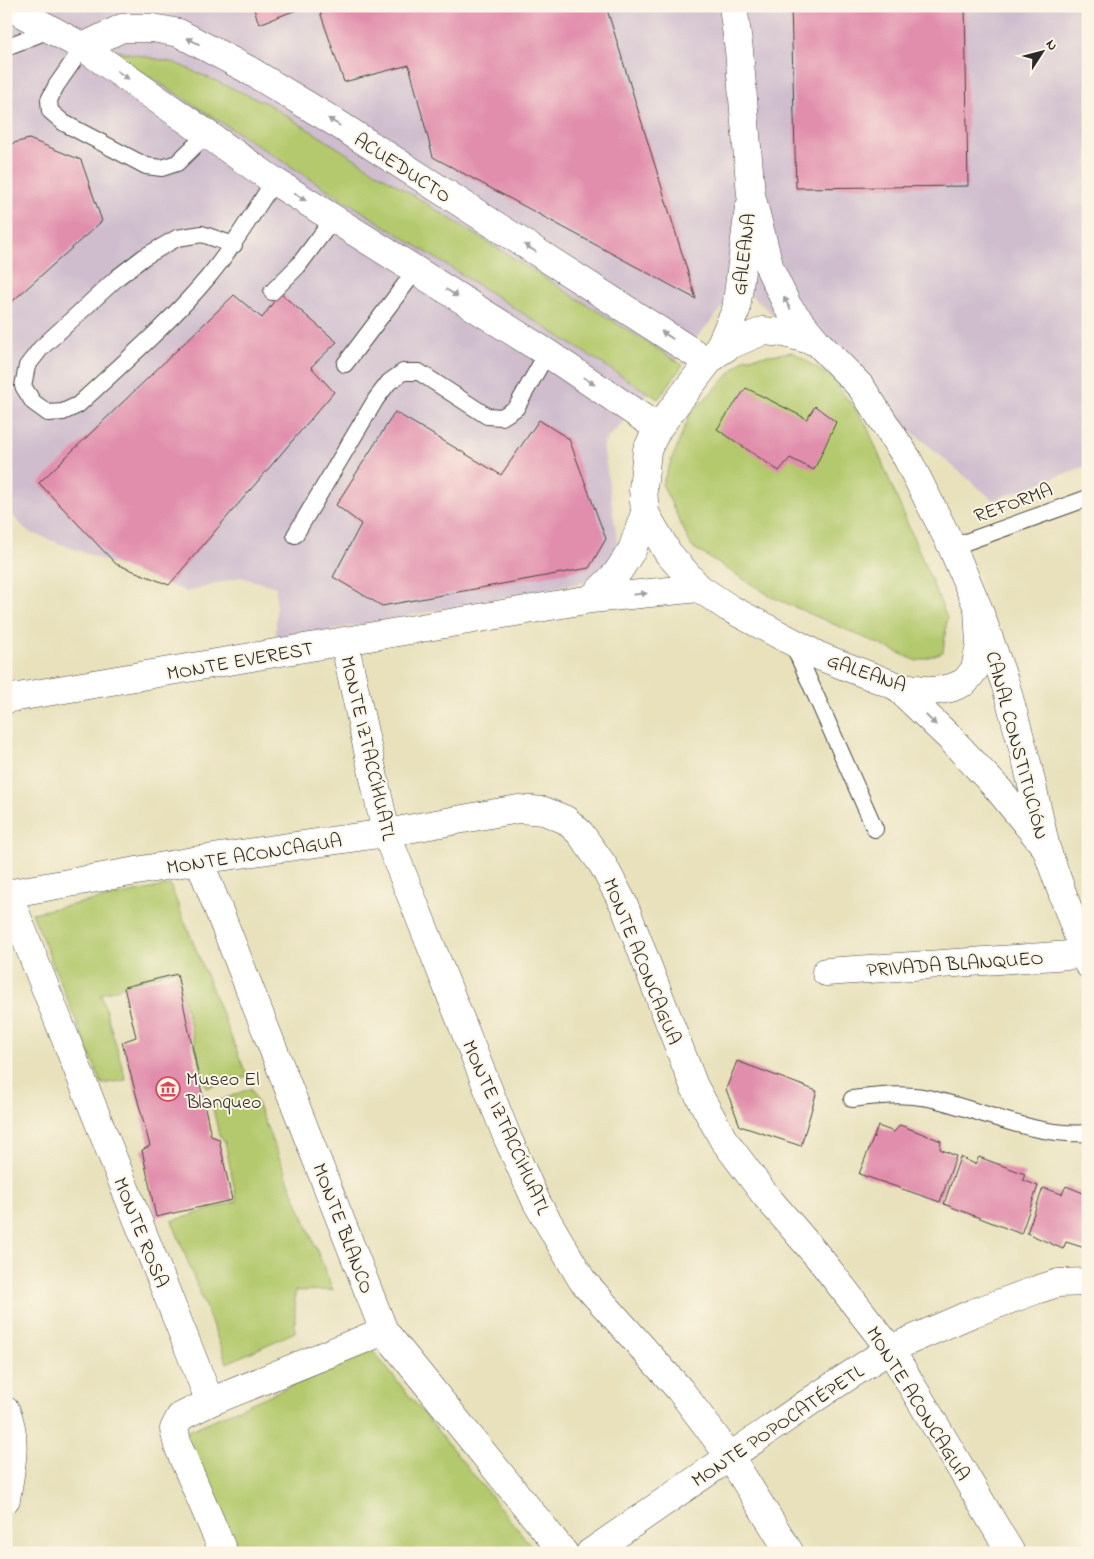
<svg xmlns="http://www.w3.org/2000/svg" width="1094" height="1559" font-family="'Indie Flower',sans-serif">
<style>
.industrial{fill:#cfbdce}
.green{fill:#b4c96d;stroke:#707a4c}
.building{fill:#e18dac}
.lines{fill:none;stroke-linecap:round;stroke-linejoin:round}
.lane-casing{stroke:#474641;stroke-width:18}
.street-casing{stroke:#474641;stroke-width:29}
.secondary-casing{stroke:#474641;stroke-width:29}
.lane{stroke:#fff;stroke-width:16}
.street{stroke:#fff;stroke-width:28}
.secondary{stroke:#fff;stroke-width:28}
.oneway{fill:#a0a0a0}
.labels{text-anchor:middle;stroke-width:4;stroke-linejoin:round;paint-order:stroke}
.street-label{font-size:20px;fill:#2b2b2b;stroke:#fcf5e5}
.poi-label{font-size:20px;fill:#2b2b2b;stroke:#fcf5e5;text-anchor:start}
</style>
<rect width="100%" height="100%" fill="#fcf5e5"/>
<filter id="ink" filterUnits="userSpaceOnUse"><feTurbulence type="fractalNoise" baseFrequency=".02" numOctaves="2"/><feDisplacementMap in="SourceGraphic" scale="10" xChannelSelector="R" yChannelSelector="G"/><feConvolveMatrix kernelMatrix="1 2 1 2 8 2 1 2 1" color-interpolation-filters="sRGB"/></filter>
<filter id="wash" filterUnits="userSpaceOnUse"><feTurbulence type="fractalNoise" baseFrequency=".0096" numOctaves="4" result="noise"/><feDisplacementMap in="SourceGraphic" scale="20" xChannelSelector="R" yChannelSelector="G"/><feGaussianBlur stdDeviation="1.12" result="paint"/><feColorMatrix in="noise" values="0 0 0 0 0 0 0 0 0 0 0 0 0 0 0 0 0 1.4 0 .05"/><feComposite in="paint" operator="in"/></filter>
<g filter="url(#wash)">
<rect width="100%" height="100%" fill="#e8e1bc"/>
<path class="industrial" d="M6 6H1088V465L993 500 741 287 603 444 619 553 600 579 276 641V587L240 577 187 592 27 531 6 508Z"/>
<path class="green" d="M104 48 175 63 268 104 683 365 658 399Z
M793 352 832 378 866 424 947 618 943 652 917 661 772 597 692 547 662 484 690 414 745 358Z
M170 885 247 1076 206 1088 176 969 101 994 126 1080 102 1084 32 913Z
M251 1088 333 1290 295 1291V1332L227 1363 172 1221 237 1201 225 1142 219 1135 212 1104Z
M372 1350 537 1553H234L184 1433Z"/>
<g id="blocks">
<path class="building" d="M253 6H307L259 24Z
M318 6H606L696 299 433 157 409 65 344 82Z
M791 6H965L968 186 796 188Z
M29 139 81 160 102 221 6 307V145Z
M280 293 337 342 311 367 334 392 169 585 116 564 39 483 234 295 262 318Z
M746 388 807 419 815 406 836 422 814 470 790 458 779 471 717 429Z
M395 412 501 475 539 420 569 439 606 539 589 568 382 606 333 577 361 524 336 505Z
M177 974 211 1136 219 1139 232 1200 156 1217 142 1150 150 1146 122 1042 136 1037 124 987Z
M737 1061 817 1091 801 1146 740 1126 726 1089Z
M900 1125 941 1141 940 1149 956 1156 940 1202 859 1174 878 1126 894 1132Z
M960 1157 975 1164 979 1157 1025 1174 1023 1180 1038 1186 1021 1234 944 1204Z
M1066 1186 1088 1195V1249L1066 1242 1063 1249 1027 1233 1043 1188 1062 1194Z"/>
</g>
</g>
<g filter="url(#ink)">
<use href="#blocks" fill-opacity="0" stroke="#474641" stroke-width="1"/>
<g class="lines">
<g class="lane-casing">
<path id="lane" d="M6 47 52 29
M83 47 56 86 49 100 50 111 64 123 146 166 162 168 177 163 207 134
M234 245 202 234 177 238 144 257 118 277 41 348 27 366 23 386 33 402 48 413 63 412 78 405C123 363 170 323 209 276 234 246 253 213 274 181
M272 292 298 266 334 218
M345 364 416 270
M295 535 376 399 389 382 403 372H419L487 416 502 417 516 408 547 353
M952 547 1088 498
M792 642 875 829
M852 1099C877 1096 902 1093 928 1098 980 1109 1033 1137 1088 1133"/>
</g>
<g class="street-casing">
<path id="street" d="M591 599 617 573 632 550 645 513
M344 641 386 833 508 1139 537 1203 582 1280 680 1390 731 1458 790 1553
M6 699 591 599 699 588
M199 860 384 1331 564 1553
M6 894 199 860 386 833 518 809 544 811 566 820 580 833 603 865 624 905 694 1086 723 1139 766 1196 820 1259 890 1349 1011 1553
M8 894 210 1402
M826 972 1084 954
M6 1411C18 1439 11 1469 6 1499
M224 1553 178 1446 174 1429 180 1417 210 1402 384 1331
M590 1553 818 1396 890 1349 973 1313 1036 1290 1058 1283 1088 1282"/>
</g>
<g class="secondary-casing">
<path id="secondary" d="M8 6 83 47 274 181 547 353 658 428
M733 6 739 50 751 195 770 269 788 307 817 342
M83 47 122 28H153L179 33 247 69 338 124 708 362
M716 354 736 310 749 208
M978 608 980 645 975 669 965 682 951 688 933 691 896 686 819 656 729 608 699 588 668 553 645 513 643 489 647 450 658 428 708 362 716 354 730 345 763 331 785 333 817 342 861 387 907 458 952 547 978 608 1005 683 1027 763 1046 848 1088 964
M896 686 950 738 999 790 1043 844"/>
</g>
<use href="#lane" class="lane"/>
<use href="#street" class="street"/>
<use href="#secondary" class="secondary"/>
</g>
<defs><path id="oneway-solid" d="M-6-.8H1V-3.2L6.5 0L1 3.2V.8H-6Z" transform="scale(1.25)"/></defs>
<g class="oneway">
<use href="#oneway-solid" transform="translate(193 41) rotate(-152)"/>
<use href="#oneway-solid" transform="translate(123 75) rotate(35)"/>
<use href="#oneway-solid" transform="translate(334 122) rotate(-148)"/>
<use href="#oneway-solid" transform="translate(300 197) rotate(32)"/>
<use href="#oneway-solid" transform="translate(530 248) rotate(-148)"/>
<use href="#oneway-solid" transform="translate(452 293) rotate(32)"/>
<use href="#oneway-solid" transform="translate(787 303) rotate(-119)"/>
<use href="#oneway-solid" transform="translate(667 335) rotate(-146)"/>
<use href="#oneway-solid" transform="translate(589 381) rotate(34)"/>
<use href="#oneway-solid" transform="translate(640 594) rotate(-6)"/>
<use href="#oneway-solid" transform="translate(931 720) rotate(44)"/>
</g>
</g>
<defs>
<g id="museum-ring" transform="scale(1.25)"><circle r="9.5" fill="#fcf5e5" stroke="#d1495b" stroke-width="1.5"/><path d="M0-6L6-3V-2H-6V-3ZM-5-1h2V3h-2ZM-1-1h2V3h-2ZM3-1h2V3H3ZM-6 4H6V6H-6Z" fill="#d1495b"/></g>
</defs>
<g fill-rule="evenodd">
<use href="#museum-ring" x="168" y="1089"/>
</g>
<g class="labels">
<g class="street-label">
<text transform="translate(403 167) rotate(33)" y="7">ACUEDUCTO</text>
<text transform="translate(743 254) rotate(-83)" y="7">GALEANA</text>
<text transform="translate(1013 502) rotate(-20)" y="7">REFORMA</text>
<text transform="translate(240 660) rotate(-10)" y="7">MONTE EVEREST</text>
<text transform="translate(867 672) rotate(19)" y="7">GALEANA</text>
<text transform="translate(1018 745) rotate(75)" y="7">CANAL CONSTITUCIÓN</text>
<text transform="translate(369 748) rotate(77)" y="7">MONTE IZTACCÍHUATL</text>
<text transform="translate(254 853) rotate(-9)" y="7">MONTE ACONCAGUA</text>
<text transform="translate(643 961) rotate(68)" y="7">MONTE ACONCAGUA</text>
<text transform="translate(955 963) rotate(-4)" y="7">PRIVADA BLANQUEO</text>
<text transform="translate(507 1127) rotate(66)" y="7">MONTE IZTACCÍHUATL</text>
<text transform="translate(344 1228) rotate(69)" y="7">MONTE BLANCO</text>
<text transform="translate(142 1232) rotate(68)" y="7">MONTE ROSA</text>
<text transform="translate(919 1403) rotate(58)" y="7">MONTE ACONCAGUA</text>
<text transform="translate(777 1425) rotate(-34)" y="7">MONTE POPOCATÉPETL</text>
</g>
<g class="poi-label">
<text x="186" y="1085">Museo El<tspan x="186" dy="23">Blanqueo</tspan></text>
</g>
</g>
<rect width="1094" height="1559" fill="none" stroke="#fcf5e5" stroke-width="25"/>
<g transform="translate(1042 52) rotate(54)" stroke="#fcf5e5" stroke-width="4" paint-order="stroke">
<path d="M0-4L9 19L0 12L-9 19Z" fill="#2b2b2b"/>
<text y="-8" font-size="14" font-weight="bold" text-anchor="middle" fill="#2b2b2b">N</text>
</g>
</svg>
